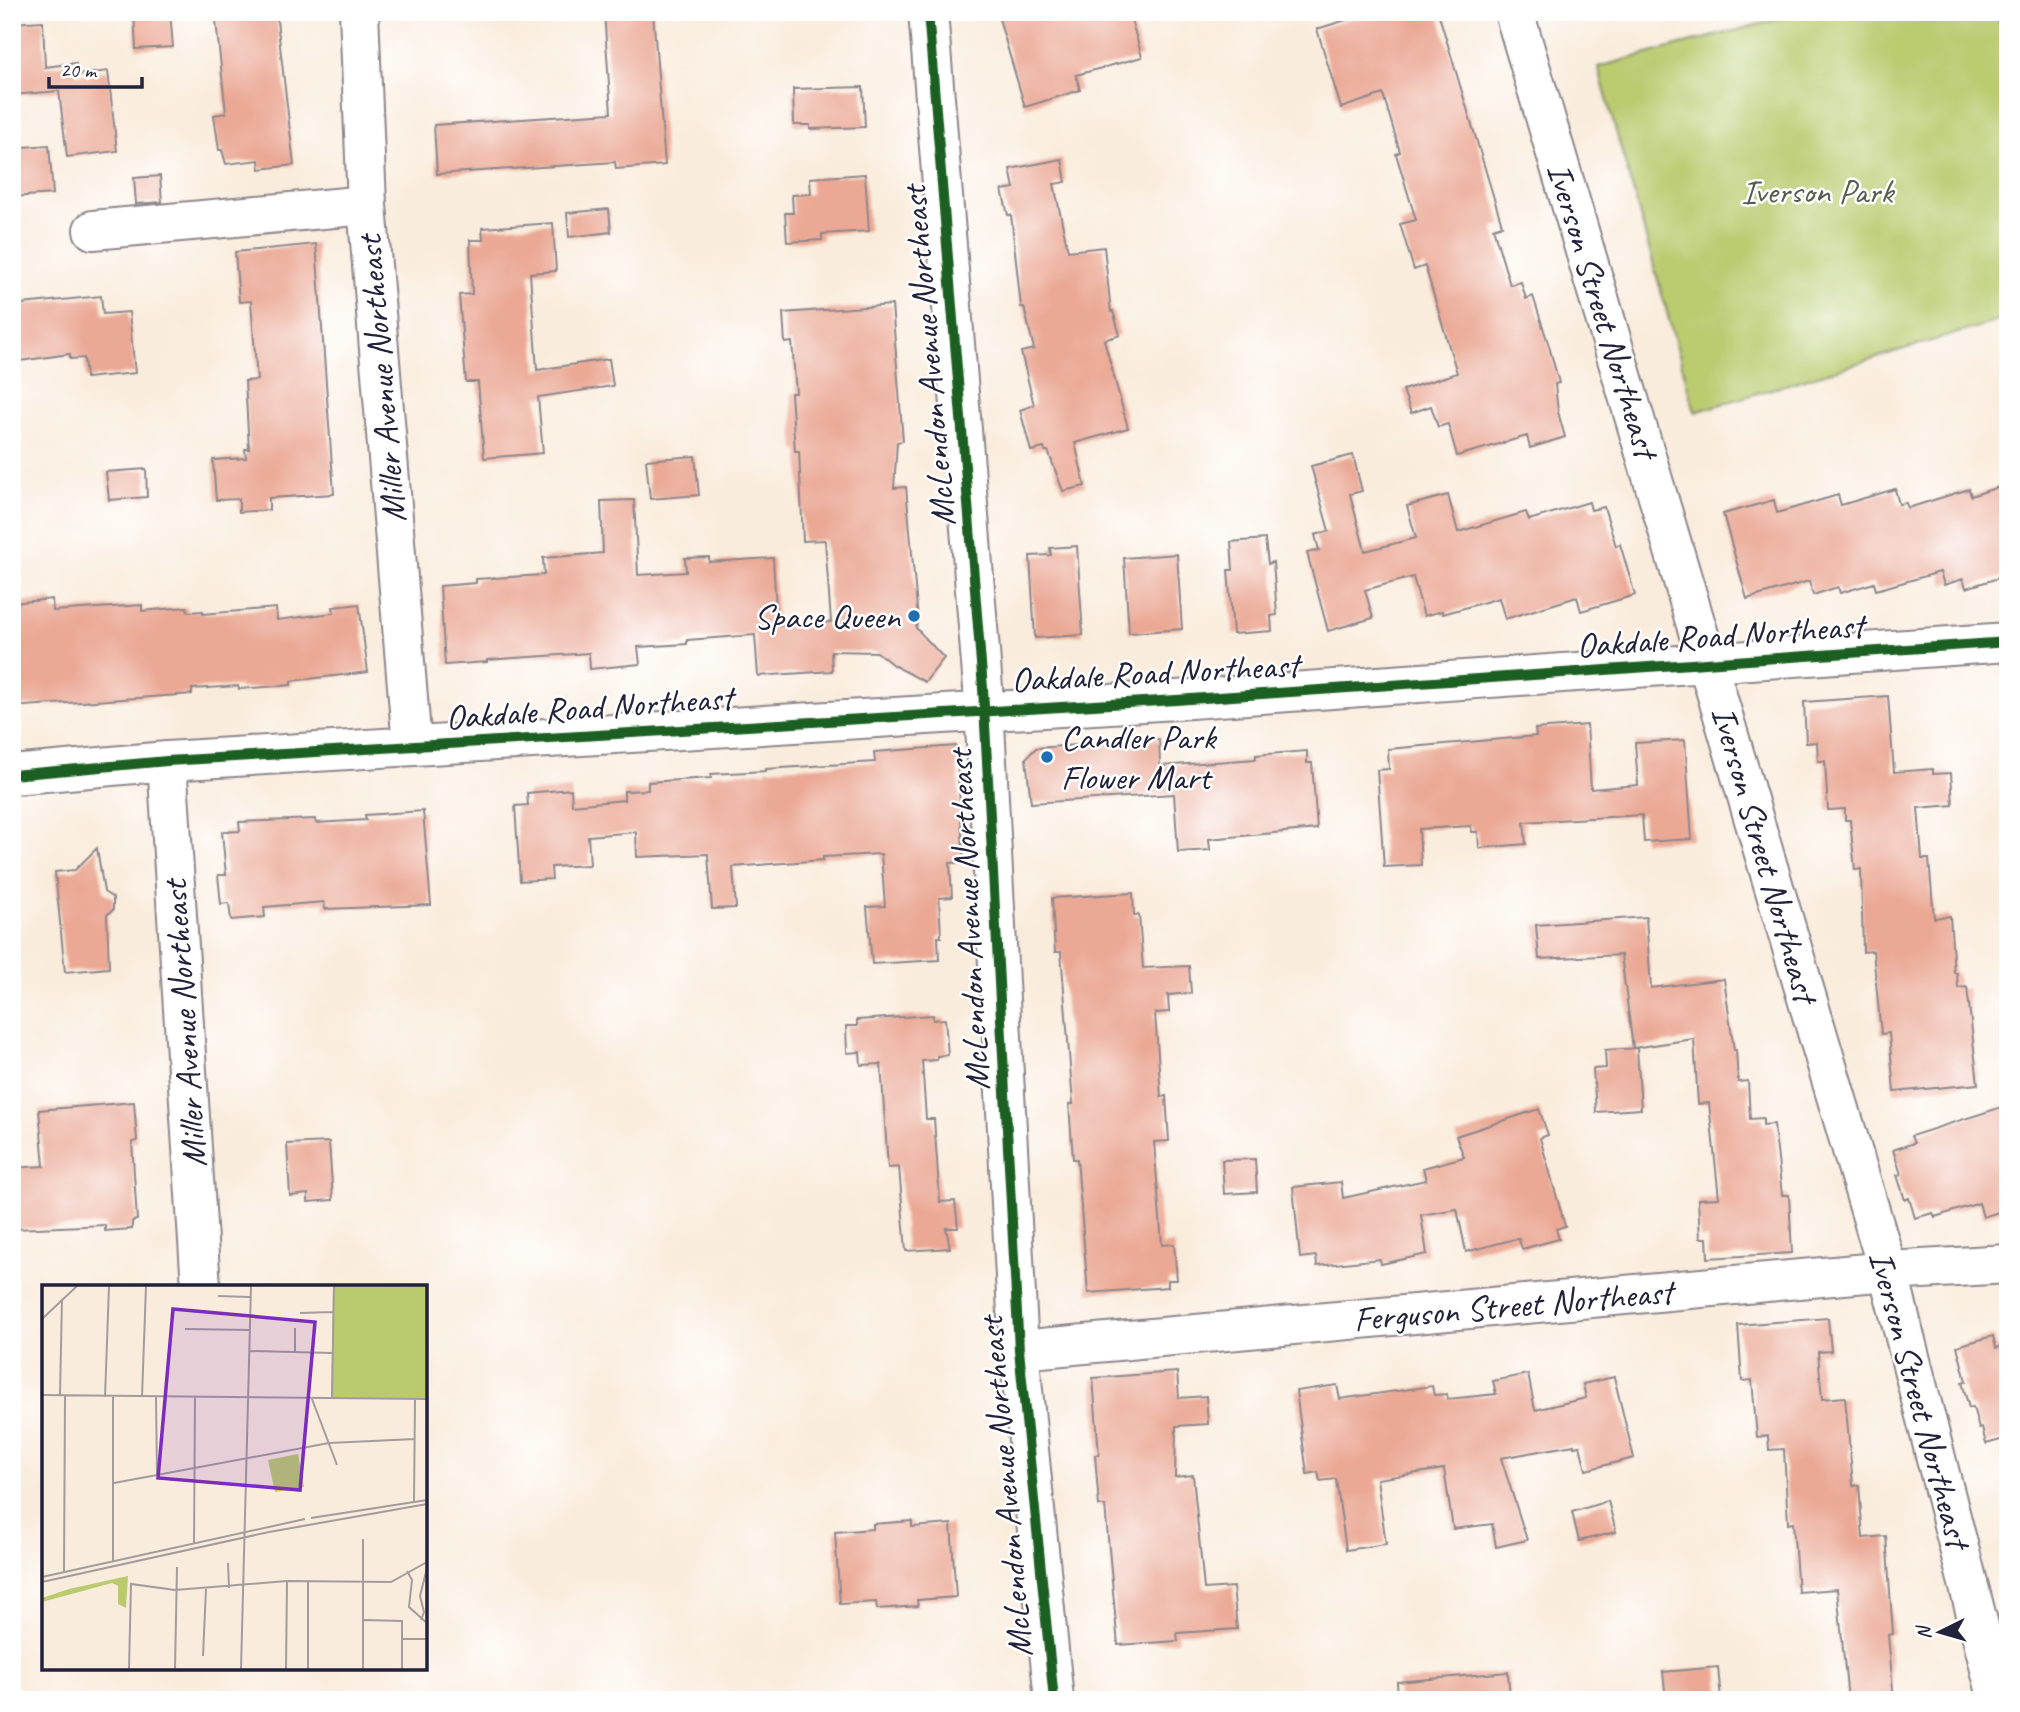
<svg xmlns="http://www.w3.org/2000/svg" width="2020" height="1712" font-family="Caveat,sans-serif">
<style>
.green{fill:#bacb6f;stroke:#6e7655;stroke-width:2}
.building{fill:#eba995}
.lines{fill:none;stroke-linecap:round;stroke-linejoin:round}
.minor-casing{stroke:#8e878c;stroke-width:42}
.minor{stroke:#fff;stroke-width:38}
.cycleway-casing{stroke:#fff;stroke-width:15}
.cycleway{stroke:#1b5e20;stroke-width:10}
.poi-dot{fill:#1f6fb2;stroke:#fff;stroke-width:2.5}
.labels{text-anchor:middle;stroke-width:5;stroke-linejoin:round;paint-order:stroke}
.park-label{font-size:35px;fill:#575d4d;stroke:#fff}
.street-label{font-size:35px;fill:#22223b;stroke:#fff}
.poi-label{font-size:35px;fill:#22223b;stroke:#fff;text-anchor:end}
.inset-road{fill:none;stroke:#a39b9c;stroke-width:2}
.view{fill:#7b2cbf;fill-opacity:0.15;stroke:#7b2cbf;stroke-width:3.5}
.inset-edge{fill:none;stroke:#22223b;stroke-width:3.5}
</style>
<rect width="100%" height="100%" fill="#fff"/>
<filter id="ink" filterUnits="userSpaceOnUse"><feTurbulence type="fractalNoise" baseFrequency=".0143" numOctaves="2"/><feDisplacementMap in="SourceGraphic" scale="14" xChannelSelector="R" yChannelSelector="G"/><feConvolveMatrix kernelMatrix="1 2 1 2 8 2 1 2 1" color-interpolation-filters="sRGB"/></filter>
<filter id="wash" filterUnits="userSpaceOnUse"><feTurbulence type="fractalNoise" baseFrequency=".00686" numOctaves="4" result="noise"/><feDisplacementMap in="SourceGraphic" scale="28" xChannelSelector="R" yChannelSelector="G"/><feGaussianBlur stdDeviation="1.57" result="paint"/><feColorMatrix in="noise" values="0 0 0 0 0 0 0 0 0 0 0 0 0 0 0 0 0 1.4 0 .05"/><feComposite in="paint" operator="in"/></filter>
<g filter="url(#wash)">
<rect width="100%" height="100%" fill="#f9ecdc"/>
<path class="green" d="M1805 12H1997L2008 54V318L1695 412 1598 67Z"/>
<g id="blocks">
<path class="building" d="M170 12 173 47 136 49 134 13Z
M215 12H276L294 165 260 169 259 160 226 164 222 150H219L214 115 226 113Z
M604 12H653L665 165 616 169 615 162 437 174 434 125 611 113Z
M997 12H1129L1142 57 1076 75 1080 90 1025 107Z
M1372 12H1438L1502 225 1493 228 1510 285 1521 282 1526 299 1533 296 1549 346 1559 383 1555 384 1558 412 1565 437 1530 448 1527 436 1457 456 1448 424 1438 427 1431 406 1411 413 1403 390 1457 373 1425 266 1414 270 1400 224 1416 220 1396 154 1400 152 1383 94 1341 108 1317 29Z
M43 21 45 67 76 63 77 75 108 71 117 151 67 157 59 91 12 95V23Z
M863 87 865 127 810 129V125H794L793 89Z
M49 145 53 194 12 197V148Z
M1062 159 1066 182 1054 184 1068 251 1104 247 1111 312 1113 311 1120 335 1104 340 1128 428 1075 443 1085 486 1063 491 1048 451H1045L1044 448 1031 451 1020 410 1034 405 1021 352 1034 349 1024 307H1021L1011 215H1008L1002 190 1014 188 1010 169Z
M865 174 869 231 822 234V240L787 242 785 213H793L792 195 811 194 810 178Z
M160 176 162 202 136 204 134 178Z
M609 209 611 232 569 237 567 213Z
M553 223 556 271 530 273 537 370 609 359 613 386 538 397 543 453 484 458 478 382H466L459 295 472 294 470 240H483L482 228Z
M316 244 334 494 269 498V510L239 512V499L216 500 213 460 246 458 245 449H249L245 381 257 380 251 301 239 302 235 252Z
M101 296 103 314 129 312 135 373 86 378 84 358 70 359V354L12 362V305Z
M892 305 903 441 897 442 894 488 906 487 918 620 916 628 944 658 925 682 893 665 877 652 831 651 832 671 758 676 755 635 687 640V644L638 647 640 664 590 669 589 653 487 660V662L445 665 440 586 476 583V579L544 575 543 558 603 553 601 501 634 500 638 575 686 572 685 558 709 557V562L773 558 777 626 831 622 825 540 803 541 799 451H795L791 393H796L792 342 785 343 783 313Z
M1353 455 1362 491 1350 494 1365 551 1416 538 1407 506 1448 495 1458 532 1526 512 1529 520 1589 502 1591 510 1604 507 1616 546 1620 544 1635 595 1581 611 1577 597 1505 619 1499 598 1443 614 1442 611 1424 616 1413 577 1365 590 1373 618 1328 631 1307 553 1319 550 1315 535 1329 531 1311 466Z
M695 456 699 495 650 499 646 460Z
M146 469 147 497 109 500 106 472Z
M2008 484V575L1966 588 1963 579 1944 585 1940 572 1876 590 1874 583 1840 593 1838 587 1813 595 1809 581 1747 599 1723 514 1774 500 1777 513 1838 495 1841 505 1895 489 1899 504 1906 503 1908 508 1969 489 1971 496Z
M1265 539 1268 564 1273 562 1277 615 1271 616 1272 631 1233 634 1228 570H1233L1231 542Z
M1077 546 1083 635 1035 638 1030 556 1051 555 1050 548Z
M1177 554 1182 629 1129 633 1124 558Z
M52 599 53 611 142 605V611L187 607 188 612 203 611V614L276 608 277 620 334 613 333 607 359 604 368 672 291 681V685L239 689 238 686 192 689V694L12 707V603Z
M1888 696 1894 772 1933 769V774L1951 773 1953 805 1918 808 1922 859H1929L1934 918 1950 916 1954 973H1957L1958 988 1967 987 1978 1084 1894 1092 1889 1033 1881 1034 1873 951 1863 952 1861 869 1855 870 1850 820H1845V809L1828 810 1825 761H1818L1817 742 1806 743 1804 702Z
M1587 725 1591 789 1638 785 1635 743 1685 740 1692 839 1644 842 1642 815 1524 822 1526 844 1479 848 1478 832H1472L1471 826 1419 829 1421 865 1384 867 1377 770 1389 769 1388 749 1536 736 1535 729Z
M1159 739 1160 766 1256 759V755L1307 751V763H1312L1317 829 1209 839 1210 850 1178 852 1174 794 1031 803 1026 758 1036 748Z
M956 746 964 862 950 863 952 897 939 898 941 937H938L939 960 872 964 867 907 885 906 881 854 823 857V860L733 867 736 908 712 909 708 854 637 857 636 832 588 836 590 865 551 867 552 879 520 881 515 806 528 805 527 793 571 789 572 805 624 800V791L648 790V782L711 778V774L766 771V769L875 762 874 752Z
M423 811 431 905 325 909 324 902 264 907 265 917 231 920 229 903 221 904 218 875H226L222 832 240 831 239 822 315 819 316 823 366 820 365 815Z
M97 848 104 892 113 898V910L107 915 109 968 65 972 55 872 75 870Z
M1133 893 1134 915H1139L1143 968 1189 966 1191 993 1168 995 1169 1012 1155 1013 1161 1097 1166 1096 1169 1141 1154 1142 1162 1245 1174 1244 1177 1280H1168V1287L1088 1293 1077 1159H1073L1069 1104H1073L1061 952H1055L1052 898Z
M1646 917 1651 988 1724 979 1734 1050H1736L1738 1082 1748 1081 1750 1119 1763 1118V1125L1774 1124 1782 1195H1789L1792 1253 1708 1258 1707 1238H1700L1698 1199 1719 1198 1709 1103 1698 1104 1694 1039 1633 1048 1621 955 1539 959 1536 925Z
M933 1015V1020L945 1019 948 1055 937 1056V1060L922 1061 926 1119H934L940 1202 955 1201 958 1228H946L950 1248 906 1251 899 1167 888 1168 881 1064 861 1065 860 1052 847 1053 846 1026H857V1020Z
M1637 1048 1641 1109 1596 1112 1593 1069 1606 1068 1605 1050Z
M134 1102 137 1141 132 1142 137 1220 132 1221V1229L105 1231V1225L15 1229V1227H12V1168L44 1166 39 1110Z
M2008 1105V1209L1983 1217 1979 1203 1935 1217 1933 1213 1915 1218 1909 1198 1905 1200 1897 1175 1901 1174 1893 1150 1914 1143 1911 1136Z
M1539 1109 1548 1135 1540 1138 1565 1226 1556 1229 1559 1239 1522 1249 1519 1239 1511 1240 1466 1252 1457 1209 1421 1215 1427 1254 1381 1264 1380 1259 1317 1266 1316 1256 1300 1258 1293 1187 1341 1182 1343 1198 1426 1180 1423 1168 1464 1157 1456 1136Z
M329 1142 333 1200 308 1202V1194L290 1196 287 1144Z
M1255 1159 1257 1192 1224 1194 1222 1160Z
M1828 1318 1831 1351 1818 1352 1822 1399 1845 1397 1853 1485H1859L1863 1538 1886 1536 1893 1634 1888 1635 1894 1700H1848L1837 1589 1798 1592 1793 1523 1788 1524 1784 1449 1769 1450 1768 1436 1757 1437 1752 1380 1742 1381 1738 1325Z
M1993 1336 1996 1348 2008 1345V1438L1986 1444 1982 1428 1979 1429 1973 1407 1969 1408 1962 1382 1966 1381 1957 1346Z
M1177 1372 1179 1398 1206 1396 1208 1424 1176 1426 1175 1477 1193 1475 1204 1589 1233 1587 1237 1629 1177 1633 1178 1641 1118 1645 1105 1506H1099L1095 1455H1099L1093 1378Z
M1528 1374 1535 1410 1586 1398 1583 1384 1614 1377 1634 1458 1586 1470 1580 1446 1574 1447V1445L1501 1458 1527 1540 1496 1547 1492 1524 1453 1529 1444 1469 1377 1479 1386 1544 1346 1550 1336 1479 1320 1481 1318 1472 1307 1474 1296 1391 1337 1385 1340 1399 1432 1386 1434 1395 1447 1394 1448 1399 1496 1394 1493 1381Z
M1608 1501 1616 1532 1579 1541 1572 1512Z
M912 1521V1527L951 1524 956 1597 917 1600 918 1606 877 1609 876 1602 840 1604 835 1532 873 1529V1524Z
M1718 1667 1721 1700H1666L1663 1672Z
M1508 1672 1510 1700H1398L1397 1682Z"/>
</g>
</g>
<g filter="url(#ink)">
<use href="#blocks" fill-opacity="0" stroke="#8e878c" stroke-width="2"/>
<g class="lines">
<g class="minor-casing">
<path id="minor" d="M359 12 367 205 412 746
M928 12 983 688 1019 1350 1054 1700
M1514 12 1888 1271 1998 1700
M93 230 367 205
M167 761 201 1287
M12 775 167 761 1176 700 2008 642
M1019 1350 1888 1271 2008 1264"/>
</g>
<use href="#minor" class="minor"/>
<g class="cycleway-casing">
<path id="cycleway" d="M928 12 983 688 1019 1350 1054 1700
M12 775 167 761 1176 700 2008 642"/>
</g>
<use href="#cycleway" class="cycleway"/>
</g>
</g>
<g class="poi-dot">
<circle cx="914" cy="616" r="7"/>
<circle cx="1047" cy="757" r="7"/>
</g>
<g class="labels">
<g class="park-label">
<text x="1817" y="203">Iverson Park</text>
</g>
<g class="street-label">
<text transform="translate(1603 310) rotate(73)" y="12">Iverson Street Northeast</text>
<text transform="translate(928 356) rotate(-95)" y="12">McLendon Avenue Northeast</text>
<text transform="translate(381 379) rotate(-95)" y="12">Miller Avenue Northeast</text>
<text transform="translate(1720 635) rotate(-4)" y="12">Oakdale Road Northeast</text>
<text transform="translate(1155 672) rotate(-3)" y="12">Oakdale Road Northeast</text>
<text transform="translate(589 707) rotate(-4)" y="12">Oakdale Road Northeast</text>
<text transform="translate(1765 854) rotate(74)" y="12">Iverson Street Northeast</text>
<text transform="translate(968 920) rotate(-93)" y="12">McLendon Avenue Northeast</text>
<text transform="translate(184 1024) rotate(-94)" y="12">Miller Avenue Northeast</text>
<text transform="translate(1513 1305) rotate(-5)" y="12">Ferguson Street Northeast</text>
<text transform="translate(1920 1399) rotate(75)" y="12">Iverson Street Northeast</text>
<text transform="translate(1005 1487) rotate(-95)" y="12">McLendon Avenue Northeast</text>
</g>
<g class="poi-label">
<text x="900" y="628">Space Queen</text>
<text x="1061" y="749" text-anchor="start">Candler Park<tspan x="1061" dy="40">Flower Mart</tspan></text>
</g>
</g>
<g transform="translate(42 1285)">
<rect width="385" height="385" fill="#f9ecdc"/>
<path d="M291 1H385V114L289 113ZM256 169 262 202 233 207 226 175ZM86 291 84 323 76 319V301L70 298 0 317V313L27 304Z" fill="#bacb6f"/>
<path class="inset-road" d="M176 11 208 12M258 28 291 27M0 34 35 1M253 43V66M143 44 208 45M208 66 290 68M0 110 385 114M18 110 20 14M63 112 67 1M71 112V276M100 112 104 1M114 112 115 191M270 114 295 180M290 114 292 1M72 198 287 158 373 154M372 216 373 114M269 233 385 215M321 254V384M152 259 153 112M186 278 187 303M365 286 370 295 367 322 385 338M22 287 23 110M0 292 263 234M0 297 227 247 385 219M322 335 360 336V384M379 335 382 327 378 311 385 283M360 354H385M161 371 164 304M87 384 89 299 133 305 245 296 349 297 385 277M133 384 135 282M199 384 209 1M244 384 245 296M266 384V297"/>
<path class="view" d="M131 24 273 37 258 205 116 193Z"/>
<rect width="385" height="385" class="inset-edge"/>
</g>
<rect width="2020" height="1712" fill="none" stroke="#fff" stroke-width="42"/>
<g transform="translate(1940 1632) rotate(265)" stroke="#ffffff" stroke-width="5" paint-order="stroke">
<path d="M0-5L12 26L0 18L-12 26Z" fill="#22223b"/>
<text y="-10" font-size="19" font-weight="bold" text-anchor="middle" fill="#22223b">N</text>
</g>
<path d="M49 77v10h93v-10" fill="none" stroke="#22223b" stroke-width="3.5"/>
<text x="60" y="77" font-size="21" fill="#22223b" stroke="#ffffff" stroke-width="5" paint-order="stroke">20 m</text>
</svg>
